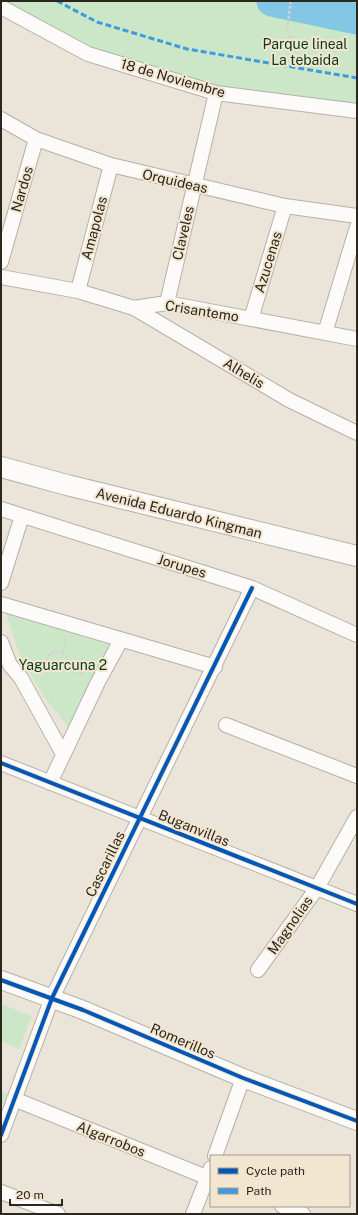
<svg xmlns="http://www.w3.org/2000/svg" width="358" height="1215" font-family="'Public Sans',sans-serif">
<style>
.green{fill:#cce7c8}
.lines{fill:none;stroke-linecap:round;stroke-linejoin:round}
.river{stroke:#83c7e4;stroke-width:31}
.minor-casing{stroke:#b6b0a8;stroke-width:16}
.tertiary-casing{stroke:#b6b0a8;stroke-width:20}
.secondary-casing{stroke:#b6b0a8;stroke-width:22}
.path{stroke:#d5d2cf;stroke-width:2.5;stroke-dasharray:3 2;stroke-linecap:butt}
.minor{stroke:#fcfbf9;stroke-width:14}
.tertiary{stroke:#fcfbf9;stroke-width:18}
.secondary{stroke:#fcfbf9;stroke-width:20}
.quiet{stroke:#3d9ce0;stroke-width:3;stroke-dasharray:6 3;stroke-linecap:butt}
.cycleway-casing{stroke:#f3e6d1;stroke-width:6}
.cycleway{stroke:#0057b8;stroke-width:4}
.labels{text-anchor:middle;stroke-width:4;stroke-linejoin:round;paint-order:stroke}
.park-label{font-size:14px;fill:#023b14;stroke:#f3e6d1}
.street-label{font-size:14px;fill:#2b261e;stroke:#f3e6d1}
</style>
<rect width="100%" height="100%" fill="#ebe4d9"/>
<path class="green" d="M1 1H357V111L216 93 88 54Z
M6 613 107 644 108 648 69 728 43 695 21 660Z
M1 1004 32 1016 19 1049 1 1041Z
M1 1091 7 1093 1 1110Z"/>
<g class="lines">
<path class="river" d="M272 1 357 19"/>
<g class="minor-casing">
<path id="minor" d="M1 7 88 54 216 93 357 111
M1 119 36 139 111 165 285 206 357 216
M1 262 36 139
M1 277 78 291 134 308 167 303 357 339
M78 291 111 165
M167 303 216 93
M134 308 289 400 357 433
M251 319 285 206
M325 333 357 227
M1 509 252 588 357 635
M1 583 22 516
M1 604 215 667
M1 642 10 665 21 678 63 754
M226 725 357 776
M1 763 357 904
M50 783 98 682 121 640
M258 970 317 888 357 817
M14 1099 211 1179
M1 1135 52 998 252 588
M215 1156 243 1078
M1 1192 58 1214
M282 1206 303 1214
M193 1214 211 1168"/>
</g>
<g class="tertiary-casing">
<path id="tertiary" d="M1 980 83 1010 243 1078 357 1121"/>
</g>
<g class="secondary-casing">
<path id="secondary" d="M1 467 67 485 357 556"/>
</g>
<path class="path" d="M291 1 287 27 295 50 292 66
M47 661a10 10 0 1 1 20 0a10 10 0 1 1-20 0Z
M62 652 66 639
M66 667 85 676
M34 671 47 664"/>
<use href="#minor" class="minor"/>
<use href="#tertiary" class="tertiary"/>
<use href="#secondary" class="secondary"/>
<path class="quiet" d="M57 1 97 22 187 49 357 78"/>
<g class="cycleway-casing">
<path id="cycleway" d="M1 763 357 904
M1 980 83 1010 243 1078 357 1121
M1 1135 52 998 252 588"/>
</g>
<use href="#cycleway" class="cycleway"/>
</g>
<g class="labels">
<g class="park-label">
<text x="305" y="49">Parque lineal<tspan x="305" dy="16">La tebaida</tspan></text>
<text x="63" y="670">Yaguarcuna 2</text>
</g>
<g class="street-label">
<text transform="translate(173 78) rotate(16)" y="5">18 de Noviembre</text>
<text transform="translate(175 181) rotate(13)" y="5">Orquideas</text>
<text transform="translate(22 189) rotate(-74)" y="5">Nardos</text>
<text transform="translate(94 228) rotate(-75)" y="5">Amapolas</text>
<text transform="translate(183 233) rotate(-77)" y="5">Claveles</text>
<text transform="translate(268 262) rotate(-73)" y="5">Azucenas</text>
<text transform="translate(202 311) rotate(9)" y="5">Crisantemo</text>
<text transform="translate(244 373) rotate(31)" y="5">Alhelis</text>
<text transform="translate(179 513) rotate(14)" y="5">Avenida Eduardo Kingman</text>
<text transform="translate(182 566) rotate(17)" y="5">Jorupes</text>
<text transform="translate(194 828) rotate(22)" y="5">Buganvillas</text>
<text transform="translate(105 864) rotate(-64)" y="5">Cascarillas</text>
<text transform="translate(290 925) rotate(-55)" y="5">Magnolias</text>
<text transform="translate(183 1041) rotate(23)" y="5">Romerillos</text>
<text transform="translate(111 1139) rotate(22)" y="5">Algarrobos</text>
</g>
</g>
<rect width="358" height="1215" fill="none" stroke="#2b261e" stroke-width="4"/>
<rect x="210" y="1155" width="140" height="52" fill="#f3e6d1" stroke="#a39989"/>
<rect x="218" y="1168" width="20" height="6" fill="#0057b8" stroke="#a39989"/>
<text x="246" y="1175" font-size="12" fill="#2b261e">Cycle path</text>
<rect x="218" y="1188" width="20" height="6" fill="#3d9ce0" stroke="#a39989"/>
<text x="246" y="1195" font-size="12" fill="#2b261e">Path</text>
<path d="M10 1199v6h52v-6" fill="none" stroke="#2b261e" stroke-width="2"/>
<text x="16" y="1199" font-size="12" fill="#2b261e" stroke="#f3e6d1" stroke-width="3" paint-order="stroke">20 m</text>
</svg>
